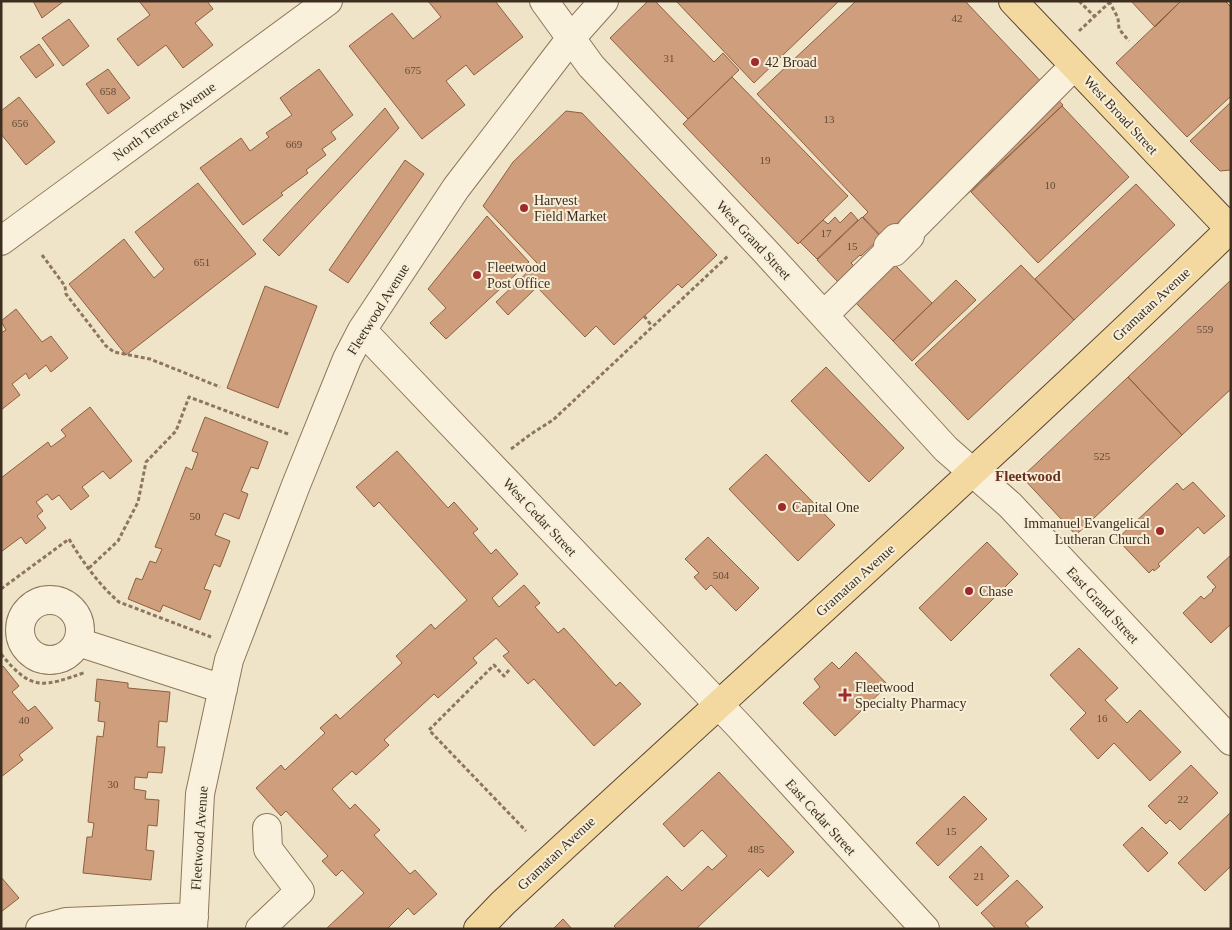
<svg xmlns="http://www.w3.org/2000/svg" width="1232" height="930" font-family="Georgia,serif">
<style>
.building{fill:#cf9f7d;stroke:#8d5f41}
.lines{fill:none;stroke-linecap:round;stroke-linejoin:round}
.minor-casing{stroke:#8d765c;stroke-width:30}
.major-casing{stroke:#5b4430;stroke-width:30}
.path{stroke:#8d765c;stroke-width:3;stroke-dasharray:4 2.5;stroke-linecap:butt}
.minor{stroke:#faf1dc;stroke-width:28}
.major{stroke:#f3d9a0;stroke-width:28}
.poi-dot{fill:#9e2a2b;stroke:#f7eed8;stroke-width:2}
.labels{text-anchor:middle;stroke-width:4;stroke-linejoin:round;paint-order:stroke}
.number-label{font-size:11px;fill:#624a37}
.poi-label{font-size:14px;fill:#3d2e20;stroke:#f7eed8;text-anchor:start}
.street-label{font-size:14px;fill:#3d2e20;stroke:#f7eed8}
.neighbourhood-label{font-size:15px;font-weight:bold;fill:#6b2e1e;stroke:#f7eed8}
</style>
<rect width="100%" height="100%" fill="#f0e4c8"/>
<path class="building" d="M33 1H64L42 18Z
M139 1H207L213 9 195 23 213 45 183 68 166 45 138 66 117 39 150 15Z
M428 1H495L523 37 474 75 466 65 446 81 465 105 422 139 349 46 392 13 413 39 441 17Z
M648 1H655L714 62 723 53 739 70 688 119 610 38Z
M676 1H839L754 83Z
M856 1H965L1063 105 919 239 901 220 882 237 863 217 868 212 757 94Z
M1131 1H1181L1155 27Z
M1181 1H1225L1231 7V96L1187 137 1116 63Z
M69 19 89 46 63 66 42 38Z
M39 44 54 65 36 78 20 57Z
M108 69 130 98 108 114 86 84Z
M319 69 353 115 331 132 336 139 322 149 326 155 306 170 308 173 281 193 283 195 243 225 200 168 241 138 250 151 269 137 266 133 292 115 280 98Z
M732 77 848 196 798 244 683 124Z
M19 97 55 142 26 165 1 134V111Z
M1231 102V170L1220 171 1190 141Z
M1062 106 1129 177 1038 263 971 192Z
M385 108 399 128 279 256 263 240Z
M566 111 582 113 717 255 682 288 678 284 614 345 596 326 585 337 537 287 508 315 496 302 537 263 483 206 513 162Z
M405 160 424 174 348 283 329 270Z
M198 183 256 254 126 355 69 284 124 239 154 278 164 269 135 232Z
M1136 184 1175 225 1074 320 1035 279Z
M851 212 858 220 817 259 800 242 823 220 828 224 835 217 840 223Z
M487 216 529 262 446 339 430 323 446 308 428 289Z
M862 217 881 237 861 256 860 255 851 263 854 266 838 282 817 260Z
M894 264 932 303 893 341 855 302Z
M1021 265 1074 320 968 420 915 364Z
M956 280 976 300 912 361 893 341Z
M1231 280V389L1182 435 1128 377Z
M265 286 317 306 278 408 227 388Z
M16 309 42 342 51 336 68 358 51 372 46 365 29 379 26 373 12 384 20 395 1 410V333L6 330 1 321Z
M826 367 904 448 869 482 791 401Z
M1128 377 1182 435 1076 535 1022 477Z
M90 407 132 461 110 479 103 471 82 487 89 496 71 510 59 495 52 500 47 494 36 502 43 511 37 516 46 528 26 544 21 537 1 552V478L48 442 51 447 66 436 61 430Z
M205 417 268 442 258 469 251 467 241 491 248 494 239 519 224 513 215 535 230 541 220 567 214 564 204 589 211 591 200 620 163 605 160 612 128 599 136 578 142 580 150 561 156 563 162 549 155 547 186 467 192 470 198 453 192 451Z
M397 451 448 508 454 502 478 529 473 533 491 554 496 549 518 574 492 598 499 607 524 585 540 603 535 607 558 633 564 628 616 686 620 682 641 704 594 746 534 679 528 684 503 656 509 652 496 638 473 658 477 663 438 698 434 694 384 740 389 745 356 775 352 771 332 789 350 809 355 804 380 830 374 835 410 874 415 870 437 894 414 915 408 908 387 929H326L364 893 342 870 336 876 322 861 328 856 286 811 281 816 256 788 281 765 285 770 325 733 320 728 336 714 340 719 402 663 396 656 431 624 435 629 467 600 379 502 374 507 356 487Z
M766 454 835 525 798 561 729 489Z
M1193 482 1225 516 1204 534 1198 527 1158 564 1160 566 1154 571 1153 569 1149 573 1117 539 1177 483 1183 490Z
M708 537 759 588 736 611 711 585 706 590 694 577 699 573 685 559Z
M987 542 1018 574 951 641 919 608Z
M1231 555V624L1211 643 1183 613 1201 596 1204 599 1213 591 1212 590 1216 587 1207 577Z
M1079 648 1118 688 1105 700 1127 723 1140 710 1181 752 1150 781 1114 743 1098 759 1070 729 1086 713 1050 675Z
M856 652 888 685 835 736 803 703 820 687 814 679 832 662 839 669Z
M3 666 19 686 12 692 28 711 35 706 53 728 19 755 23 760 1 777V667Z
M97 679 128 683V688L170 692 167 722 159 721 157 747H165L162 773 148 772 147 778 135 777 134 789 146 791 145 799 159 800 157 826 148 825 146 850 154 851 151 880 83 873 87 837H92L94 823 88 822 97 736 103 737 105 722 98 721 100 702 95 701Z
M1191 765 1218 793 1180 830 1170 820 1166 824 1148 806Z
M719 772 794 852 768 877 760 869 696 929H617L614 926 667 876 682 891 708 866 712 870 727 856 702 830 684 847 663 824Z
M964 796 987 819 938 866 916 843Z
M1231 812V866L1205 891 1178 863Z
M1142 827 1168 853 1148 872 1123 845Z
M981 846 1009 876 977 906 949 877Z
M1 877 19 898 1 912Z
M1017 880 1043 907 1025 923 1030 929H996L981 913Z
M563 919 572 929H553Z"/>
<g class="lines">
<g class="minor-casing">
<path id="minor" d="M544 1 591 66 765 251 946 449 1010 505 1231 741
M1 241 328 1
M888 252H894L910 236 911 230 1074 66
M824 315 888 252V246L896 238
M362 330 739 726 925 929
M20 630a30 30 0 1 1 60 0a30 30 0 1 1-60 0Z
M78 642 223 689
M40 929 66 922 194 917
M193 929 200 794 229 660 296 485 347 359 362 330 456 188 571 38 604 1
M260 929 300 891 268 849 267 828"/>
</g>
<g class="major-casing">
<path id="major" d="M478 929 503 903C745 678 993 459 1230 229L1013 1"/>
</g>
<path class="path" d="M1079 1 1095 17
M1109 1 1118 18 1119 29 1129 41
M1079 31 1111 1
M42 255 65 286 66 294 106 346 114 352 150 359 220 387
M644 316 652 326
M511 449 531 434 553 420 729 255
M89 568 118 541 138 502 146 462 176 431 189 397 288 434
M1 589 69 539C82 561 99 585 119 602L211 637
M1 654C32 692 43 687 86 672
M509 670 504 676 494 665 429 730 526 831"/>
<use href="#minor" class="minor"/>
<use href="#major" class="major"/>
</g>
<g class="poi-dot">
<circle cx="755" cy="62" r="5"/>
<circle cx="524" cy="208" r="5"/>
<circle cx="477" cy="275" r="5"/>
<circle cx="782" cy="507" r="5"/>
<circle cx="1160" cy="531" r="5"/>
<circle cx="969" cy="591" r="5"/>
<path d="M842.5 687.5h5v5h5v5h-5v5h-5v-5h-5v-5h5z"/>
</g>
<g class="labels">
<g class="number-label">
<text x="957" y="22">42</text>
<text x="669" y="62">31</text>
<text x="413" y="74">675</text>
<text x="108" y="95">658</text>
<text x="829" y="123">13</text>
<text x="20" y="127">656</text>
<text x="294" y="148">669</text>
<text x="765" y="164">19</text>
<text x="1050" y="189">10</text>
<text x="826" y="237">17</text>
<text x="852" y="250">15</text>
<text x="202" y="266">651</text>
<text x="1205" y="333">559</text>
<text x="1102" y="460">525</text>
<text x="195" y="520">50</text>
<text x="721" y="579">504</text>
<text x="1102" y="722">16</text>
<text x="24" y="724">40</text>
<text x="113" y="788">30</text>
<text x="1183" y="803">22</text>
<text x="951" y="835">15</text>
<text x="756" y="853">485</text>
<text x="979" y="880">21</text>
</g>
<g class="poi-label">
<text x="765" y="67">42 Broad</text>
<text x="534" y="205">Harvest<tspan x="534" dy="16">Field Market</tspan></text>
<text x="487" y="272">Fleetwood<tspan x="487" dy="16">Post Office</tspan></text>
<text x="792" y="512">Capital One</text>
<text x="1150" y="528" text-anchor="end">Immanuel Evangelical<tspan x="1150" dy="16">Lutheran Church</tspan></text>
<text x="979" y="596">Chase</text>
<text x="855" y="692">Fleetwood<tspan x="855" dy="16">Specialty Pharmacy</tspan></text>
</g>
<g class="street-label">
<text transform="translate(1121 115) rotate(47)" y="5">West Broad Street</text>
<text transform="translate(164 121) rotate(-36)" y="5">North Terrace Avenue</text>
<text transform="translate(754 240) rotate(47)" y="5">West Grand Street</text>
<text transform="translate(1151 304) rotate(-43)" y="5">Gramatan Avenue</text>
<text transform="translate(378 309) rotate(-58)" y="5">Fleetwood Avenue</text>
<text transform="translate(540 517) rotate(47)" y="5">West Cedar Street</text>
<text transform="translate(855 580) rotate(-42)" y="5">Gramatan Avenue</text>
<text transform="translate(1103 605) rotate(47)" y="5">East Grand Street</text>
<text transform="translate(821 817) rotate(48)" y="5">East Cedar Street</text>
<text transform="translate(199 838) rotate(-86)" y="5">Fleetwood Avenue</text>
<text transform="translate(556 853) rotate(-43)" y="5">Gramatan Avenue</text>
</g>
<g class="neighbourhood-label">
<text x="1028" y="481">Fleetwood</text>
</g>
</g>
<rect width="1232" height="930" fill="none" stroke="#3d2e20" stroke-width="5"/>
</svg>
